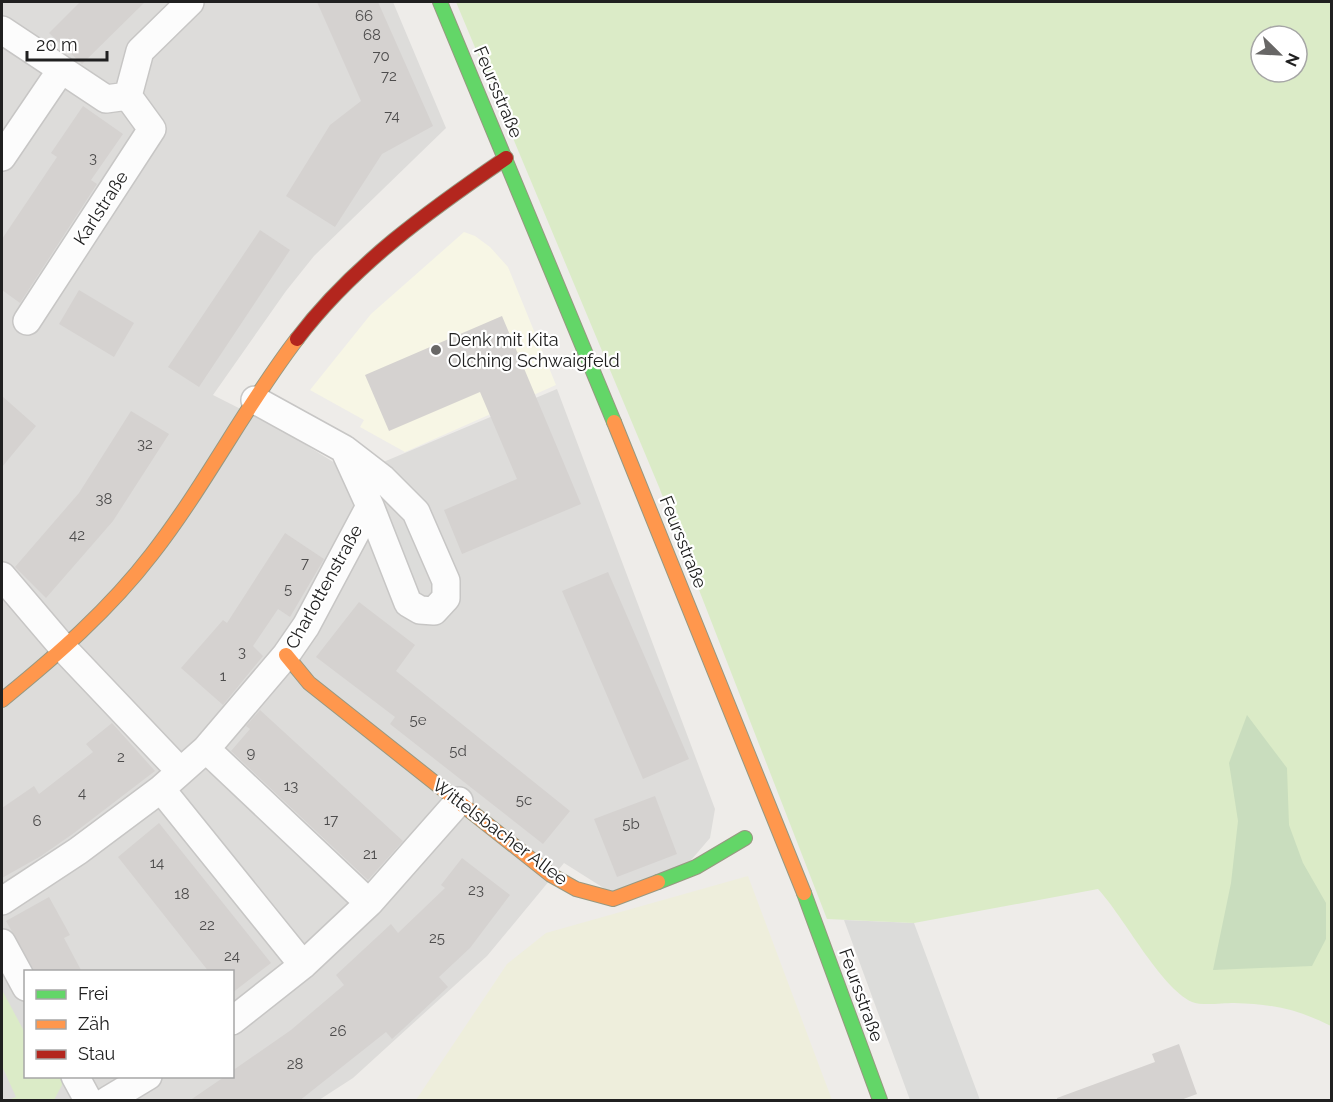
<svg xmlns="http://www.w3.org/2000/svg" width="1333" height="1102" font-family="Raleway,sans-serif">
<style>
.residential{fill:#dddcda;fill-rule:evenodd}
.education{fill:#f7f6e5}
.religious{fill:#dcdcda}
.farmland{fill:#eeeedc}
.grass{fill:#dbebc7;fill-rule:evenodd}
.forest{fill:#c9ddbe}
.building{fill:#d5d2d0}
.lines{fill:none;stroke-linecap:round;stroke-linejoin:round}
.street-casing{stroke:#c7c6c5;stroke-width:30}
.fast-casing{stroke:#979880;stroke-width:16}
.slow-casing{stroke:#979880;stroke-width:16}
.jam-casing{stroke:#979880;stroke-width:16}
.street{stroke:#fcfcfc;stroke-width:27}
.fast{stroke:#63d668;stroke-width:14}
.slow{stroke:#ff974d;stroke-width:14}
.jam{stroke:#b3261e;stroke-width:14}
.poi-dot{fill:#686766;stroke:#fff;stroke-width:2}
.labels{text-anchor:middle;stroke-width:4.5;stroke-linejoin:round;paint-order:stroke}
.number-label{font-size:15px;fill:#4d4c4c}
.street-label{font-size:18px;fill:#202020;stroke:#fff}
.poi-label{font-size:18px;fill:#202020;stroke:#fff;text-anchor:start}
</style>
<rect width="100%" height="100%" fill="#eeece9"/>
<path class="residential" d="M2 2H393L446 128 314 256 286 291 213 395 280 429 335 463 343 479 557 389 715 809 710 838 686 866 610 892 564 863 487 956 353 1078 319 1100H2ZM26 972H232V1076H26Z"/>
<path class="education" d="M464 232 475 236 490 247 508 267 556 385 405 452 360 427 364 420 310 390 371 314Z"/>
<path class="religious" d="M409 524 428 573 409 580 390 532Z
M844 920 914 923 980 1100H910Z
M2 961 25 1005V1033L2 990Z"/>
<path class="farmland" d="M748 876 832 1100H416L507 964 546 933Z"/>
<path class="grass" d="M456 2H1331V1026C1297 1009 1272 1004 1234 1003 1222 1003 1202 1006 1192 1002 1160 987 1124 917 1098 889L914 923 827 919 659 487ZM1261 36H1297V72H1261Z
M2 990 25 1033 26 1076 62 1077V1085L54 1100H8L16 1097 2 1066Z"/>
<path class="forest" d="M1247 715 1287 768 1289 825 1303 863 1326 903V939L1312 966 1213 970 1231 883 1238 821 1229 763Z"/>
<path class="building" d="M80 2H145L82 64 49 33Z
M317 2H378L433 126 382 154 335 227 286 196 330 125 361 101Z
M83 106 123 134 91 180 97 184 20 303 2 290V239L57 157 51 153Z
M260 230 290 250 199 387 168 367Z
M79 290 134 323 114 357 59 324Z
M502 316 581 504 462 554 444 510 517 479 480 392 389 431 365 375Z
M2 396 36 426 2 467Z
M131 411 169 434 113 521 46 598 15 567 79 493Z
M285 533 324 559 290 617 278 609 253 646 263 656 223 705 181 668 223 620 227 623Z
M608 572 689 759 643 779 562 591Z
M359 602 415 645 396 671 570 811 543 844 390 724 395 717 316 657Z
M260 710 403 841 368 880 231 751 250 729 246 726Z
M112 723 155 771 74 833 41 856 2 878V808L34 786 39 794 93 752 86 744Z
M655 796 677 854 617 877 594 819Z
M159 823 271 963 232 993V972H209L118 857Z
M462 858 510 895 470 948 439 977 448 987 403 1029 392 1039 386 1032 299 1101H189L224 1077H232V1071L291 1030 344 985 336 975 391 924 398 933 445 888 441 885Z
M49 897 70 935 64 938 82 972H35L6 921Z
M1179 1044 1197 1094 1178 1101H1057V1098L1155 1062 1152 1054Z"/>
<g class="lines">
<g class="street-casing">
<path id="street" d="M2 30 106 99 128 96 152 129 27 321
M128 96 140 51 190 2
M2 157 61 70
M255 400 344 449 370 506 408 603 420 610 434 611 446 598V581L416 512 383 479 344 449
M2 576 65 650 180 771
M206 749 369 903 303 965 232 1021
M161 789 303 965
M2 901 78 851 161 789 206 749 286 655 306 626 370 506
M369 903 459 801
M2 943 26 987
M75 1076 88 1100
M108 1100 148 1076"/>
</g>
<g class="fast-casing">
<path id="fast" d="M440 2 614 422
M658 882 696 867 745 838
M804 893 880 1100"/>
</g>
<g class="slow-casing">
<path id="slow" d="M614 422 804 893
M286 655 309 683 551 875 576 889 613 899 658 882
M2 700C56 656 109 610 152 554 205 486 244 408 297 339"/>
</g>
<g class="jam-casing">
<path id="jam" d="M297 339C353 265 430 210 506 158"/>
</g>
<use href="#street" class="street"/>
<use href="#fast" class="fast"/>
<use href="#slow" class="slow"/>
<use href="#jam" class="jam"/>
</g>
<circle class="poi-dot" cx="436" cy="350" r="6"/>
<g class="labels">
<g class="number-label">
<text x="364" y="21">66</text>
<text x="372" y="40">68</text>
<text x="381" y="61">70</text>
<text x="389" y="81">72</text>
<text x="392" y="121">74</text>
<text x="93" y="163">3</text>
<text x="145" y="449">32</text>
<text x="104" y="504">38</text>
<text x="77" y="540">42</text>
<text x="305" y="568">7</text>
<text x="288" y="594">5</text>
<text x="242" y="657">3</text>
<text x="223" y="681">1</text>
<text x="418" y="725">5e</text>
<text x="458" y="756">5d</text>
<text x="251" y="758">9</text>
<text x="121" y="762">2</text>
<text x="291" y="791">13</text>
<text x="82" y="798">4</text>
<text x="524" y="805">5c</text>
<text x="331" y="825">17</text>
<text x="37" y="826">6</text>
<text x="631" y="829">5b</text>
<text x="370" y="859">21</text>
<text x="157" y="868">14</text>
<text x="476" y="895">23</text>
<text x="182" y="899">18</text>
<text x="207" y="930">22</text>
<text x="437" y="943">25</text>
<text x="232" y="961">24</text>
<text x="338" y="1036">26</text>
<text x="295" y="1069">28</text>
</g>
<g class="street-label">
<text transform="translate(498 92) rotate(67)" y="6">Feursstraße</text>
<text transform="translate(101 208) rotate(-57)" y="6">Karlstraße</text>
<text transform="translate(683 542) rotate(68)" y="6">Feursstraße</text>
<text transform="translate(324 587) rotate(-61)" y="6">Charlottenstraße</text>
<text transform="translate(500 832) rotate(37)" y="6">Wittelsbacher Allee</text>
<text transform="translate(861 995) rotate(70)" y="6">Feursstraße</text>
</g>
<g class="poi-label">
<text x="448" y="346">Denk mit Kita<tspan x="448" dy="21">Olching Schwaigfeld</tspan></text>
</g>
</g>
<rect width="1333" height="1102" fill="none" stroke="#202020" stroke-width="6"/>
<rect x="24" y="970" width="210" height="108" fill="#ffffff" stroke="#a6a6a6" stroke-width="1.5"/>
<rect x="36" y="990" width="30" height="9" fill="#63d668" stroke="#a6a6a6" stroke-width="1.5"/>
<text x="78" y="1000" font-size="18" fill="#202020">Frei</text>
<rect x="36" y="1020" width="30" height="9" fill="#ff974d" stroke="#a6a6a6" stroke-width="1.5"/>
<text x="78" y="1030" font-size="18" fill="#202020">Zäh</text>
<rect x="36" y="1050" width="30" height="9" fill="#b3261e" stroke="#a6a6a6" stroke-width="1.5"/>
<text x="78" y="1060" font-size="18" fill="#202020">Stau</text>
<g transform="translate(1279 54) rotate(114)"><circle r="28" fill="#ffffff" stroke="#a6a6a6" stroke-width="1.5"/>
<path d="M0-4.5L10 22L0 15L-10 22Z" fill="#686766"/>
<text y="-9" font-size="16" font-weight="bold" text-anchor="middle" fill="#202020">N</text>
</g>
<path d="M27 51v9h80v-9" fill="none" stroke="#202020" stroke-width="3"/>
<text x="36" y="51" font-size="18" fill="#202020" stroke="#ffffff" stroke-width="4.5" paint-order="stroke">20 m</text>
</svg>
